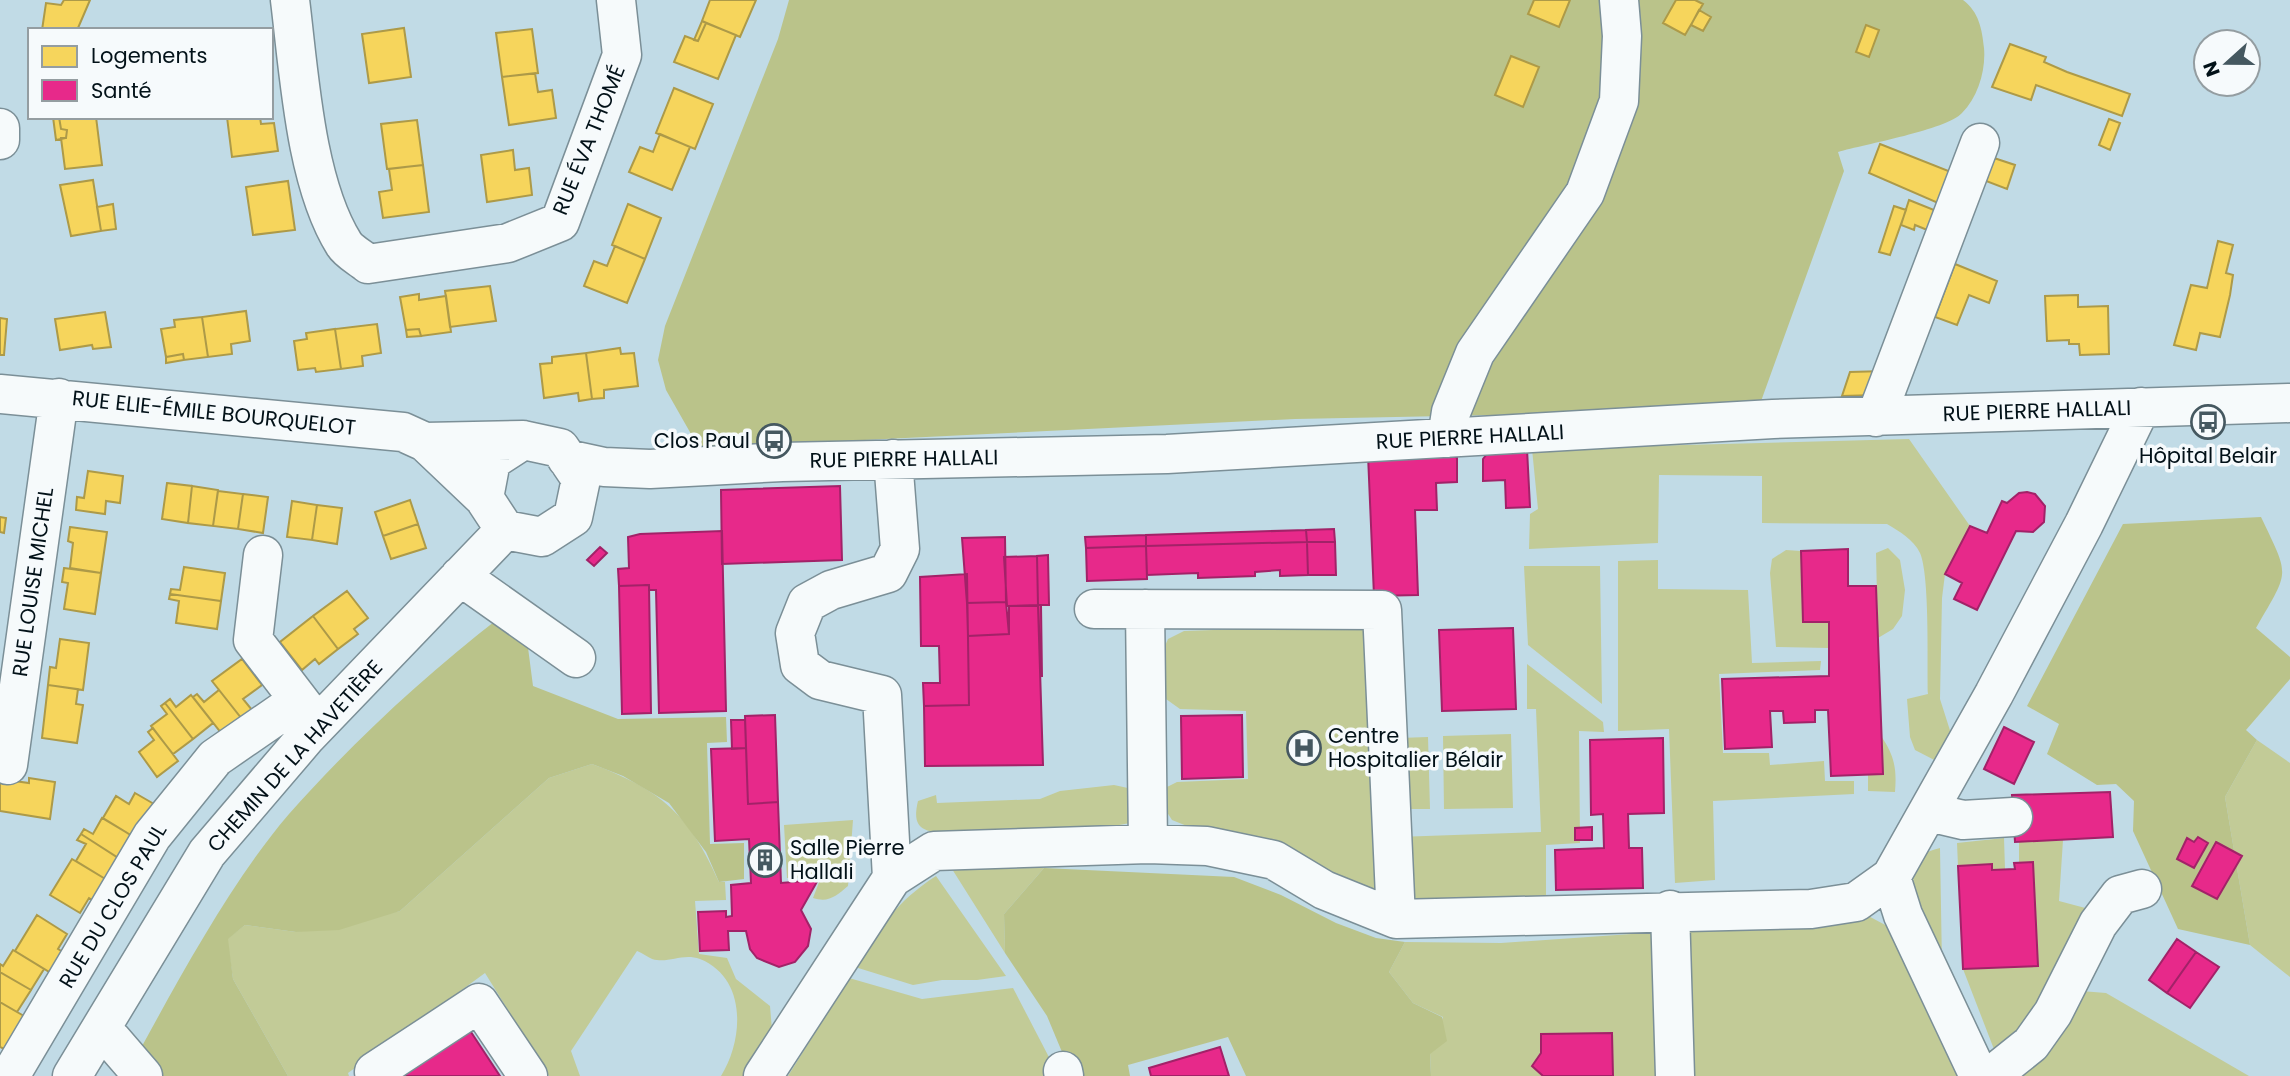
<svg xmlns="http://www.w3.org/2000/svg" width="2290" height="1076" font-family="Poppins,sans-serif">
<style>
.green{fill:#c2cb97}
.forest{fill:#bac38a}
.homes{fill:#f6d55c;stroke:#ad9a48;stroke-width:2}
.health{fill:#e7298a;stroke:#a22268;stroke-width:2}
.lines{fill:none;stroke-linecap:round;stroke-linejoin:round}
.minor-casing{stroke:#7b8f97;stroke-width:41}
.minor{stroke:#f6fafb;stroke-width:38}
.labels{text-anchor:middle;stroke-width:7;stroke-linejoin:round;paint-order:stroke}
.street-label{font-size:21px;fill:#021118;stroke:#f6fafc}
.poi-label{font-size:21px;fill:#021118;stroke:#f6fafc;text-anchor:start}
</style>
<rect width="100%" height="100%" fill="#c1dbe6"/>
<path class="green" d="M1909 439 1970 526 1945 574 1942 598 1940 699 1954 743 1944 765 1915 750 1910 737 1907 699 1928 694C1927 665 1930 576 1920 553 1914 540 1899 531 1887 524L1762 523V476L1659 475 1658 543 1529 549 1530 514 1538 509 1532 449Z
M1888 548 1900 560 1905 590 1902 616 1893 629 1878 638 1876 553Z
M1786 550 1801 551 1804 622H1829V648L1776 647 1770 573 1772 559Z
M1658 560V589L1748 590 1752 663 1821 661 1820 670 1719 674 1723 753H1769L1770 765 1824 761 1825 781H1854V794L1713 801 1715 880 1675 883 1669 729 1618 731V561Z
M1524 566H1600L1602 704 1528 645Z
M1360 625 1373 632 1383 884 1365 897 1172 820 1161 803 1167 787 1177 782 1248 779 1246 711 1180 709 1166 699 1161 655 1168 639 1184 631Z
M1527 664 1603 722 1604 732 1579 731 1580 843 1546 845V904L1439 906 1413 897 1397 837 1541 832 1536 709H1527Z
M1511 734 1513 808 1444 809 1443 736Z
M1881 736C1894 755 1897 768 1895 792L1868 791V775L1883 774Z
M1428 737 1430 809H1402L1399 738Z
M2257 740 2290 763V977L2250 945 2225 797Z
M592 764C661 790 689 814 719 882H725L726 900 695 901 699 954 727 958 736 979 770 1006 772 1030 746 1076H721C744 1039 747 978 700 959 684 953 671 962 657 960 651 960 643 953 637 951L571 1051 580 1076H549L485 973 348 1073 349 1076H288L233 979 227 939 245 925 296 932 400 911 549 778Z
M1114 785 1137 790 1130 823 1092 830 948 834C924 831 911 830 918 801L936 795 937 803 1040 799 1060 791Z
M853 820 848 886C836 896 829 903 813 898L821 877 787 878 784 825Z
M2004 838 2005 869 1992 870V864L1958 866 1957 843Z
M2063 840 2059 901 2089 909 2043 1010 1997 1057 1963 969 2038 966 2033 863H2019V842Z
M1940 848 1942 966C1932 940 1899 881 1920 857 1924 852 1933 850 1940 848Z
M1044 868 1004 914 1005 953 952 869Z
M936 876 1006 976 977 980H942L913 985 855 967C880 927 896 902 936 876Z
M1859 911 1889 927 1965 1076H1688L1682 924Z
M1660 932 1666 1076H1613L1611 1033 1541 1034V1053L1532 1066 1543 1076H1431L1430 1053 1443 1017 1413 1003 1389 972 1405 942 1501 943Z
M849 978 922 999 1013 988 1052 1063 1053 1076H788Z
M2081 991 2106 993 2249 1076H2010Z"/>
<path class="forest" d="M789 0H1963C1979 12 1982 29 1984 48 1986 70 1978 97 1962 113 1946 130 1865 144 1838 152L1844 171 1760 404 1496 415 1295 419 699 448 666 390 658 360 665 326 778 39Z
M2261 517C2290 578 2290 569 2256 628L2290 657V679L2246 730 2257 740 2225 797 2250 945 2178 929 2133 831 2134 801 2116 784 2097 785 2047 754 2059 724 2027 706 2123 524Z
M499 618 527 640 533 686 618 719 726 717 727 742 707 743 710 844 744 843V879L719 882 706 852 669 803 623 776 592 764 549 778 400 911 339 930 296 932 245 925 228 939 233 979 288 1076H159L141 1048C182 973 234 878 289 814 353 742 423 677 499 618Z
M1044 868 1234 877 1281 895 1336 923 1376 938 1405 942 1389 972 1413 1003 1442 1017 1447 1041 1430 1054 1431 1076H1246L1228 1037 1128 1065 1130 1076H1072L1047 1016 1005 953 1004 914Z"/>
<path class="homes" d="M90 0 78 28 84 30H42L46 3 61 5 64 0Z
M710 0H756L740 37 702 21Z
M1534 0H1570L1559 27 1528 14Z
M1676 0H1695L1703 4 1685 35 1663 23Z
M1699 10 1711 17 1703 31 1691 25Z
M702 21 706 23 698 41 694 40Z
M706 23 736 35 718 79 674 62 685 36 698 41Z
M1866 25 1879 30 1869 57 1856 52Z
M404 28 411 77 369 83 362 34Z
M532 29 538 73 502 77 496 33Z
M2010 44 2046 57 2044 62 2067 72 2130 94 2122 116 2036 85 2031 100 1992 87Z
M1511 56 1539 67 1523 107 1495 95Z
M535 73 538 92 552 90 556 118 509 125 502 77Z
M674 88 713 104 695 149 656 133Z
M53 117H59L61 129 67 130 66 138 56 140Z
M59 117H96L102 165 65 169 61 138H66L67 130 61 129Z
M227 117H260L261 124 274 123 278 151 232 157Z
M2109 119 2120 123 2110 150 2099 145Z
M417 120 423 165 387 169 381 124Z
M660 134 690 147 672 190 629 172 640 147 653 152Z
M1880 144 1951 172 1938 203 1869 173Z
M513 150 515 170 529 168 532 195 487 202 481 155Z
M1994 158 2015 165 2007 189 1986 181Z
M423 165 429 212 383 218 379 192 392 190 389 169Z
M93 180 101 231 71 236 60 185Z
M288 181 295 230 253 235 246 187Z
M1909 200 1944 214 1937 234 1915 225 1914 230 1901 225Z
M113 204 116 229 101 231 97 207Z
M628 204 661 218 645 259 612 245Z
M1894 206 1906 210 1890 255 1879 252Z
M2218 241 2233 245 2226 273 2233 275 2230 295 2220 337 2200 333 2196 350 2174 345 2191 285 2207 288Z
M615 246 645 259 627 303 584 286 594 261 607 266Z
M1955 264 1997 281 1989 303 1969 295 1957 325 1935 317Z
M490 286 496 321 450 327 445 291Z
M419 294V300L446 296 451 332 421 336 419 329 406 330 400 297Z
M2078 295V307L2108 306 2109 354 2080 355 2079 344H2069V340L2047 341 2045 296Z
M246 311 250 341 231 344 232 354 208 357 202 317Z
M105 312 111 347 93 349 92 345 60 350 55 319Z
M202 317 208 357 184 360 183 354 166 357 161 329 175 327 174 320Z
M0 318 7 319 4 355H0Z
M377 324 381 353 362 356 363 366 341 369 335 329Z
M335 329 341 369 316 372 315 368 298 370 294 341 307 339 306 333Z
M419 329 421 336 407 337 406 330Z
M620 348 621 354 634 353 638 386 604 390V398L592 399 586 353Z
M586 353 592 399 579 401 578 393 544 398 540 364 552 363V357Z
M183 354 184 360 166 363V357Z
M1885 371 1877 395 1842 396 1850 372Z
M88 471 123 476 120 503 106 501 105 514 76 510 77 497 84 498Z
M167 483 192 486 188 523 162 519Z
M192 486 218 490 213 526 188 523Z
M218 491 243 494 238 529 213 526Z
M243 494 268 497 263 533 238 529Z
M410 500 418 524 383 536 375 512Z
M292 501 317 505 312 540 287 537Z
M317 505 342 508 337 544 312 540Z
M0 517 6 518 4 533 0 532Z
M418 524 426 548 391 559 383 536Z
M70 527 107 532 101 573 70 568 73 543 68 541Z
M184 567 225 573 221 601 170 594 171 589 180 590Z
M64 568 101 573 95 614 64 609 68 583 62 582Z
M347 591 368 618 354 629 358 634 338 649 313 616Z
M170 594 221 601 217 629 176 623 179 601 169 599Z
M313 616 338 649 319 664 315 659 302 670 280 642Z
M60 639 89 643 83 690 48 685 50 667 56 668Z
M242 659 262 685 243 699 252 710 242 719 212 681Z
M48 685 78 689 76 704 83 705 77 743 42 738Z
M219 690 242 719 222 734 193 697 197 694 204 702Z
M191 695 213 723 193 739 165 703 170 699 176 707Z
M165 703 193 739 173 754 151 726 167 714 161 706Z
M153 728 178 761 157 777 139 752 154 740 148 732Z
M29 778 55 782 50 819 0 811V779L29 783Z
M135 793 154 804 134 837 103 818 116 796 129 804Z
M102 818 134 837 120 859 81 834 84 829 93 834Z
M81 834 120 859 107 880 76 861 86 844 77 840Z
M72 859 107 880 94 901 89 898 80 913 50 895Z
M37 915 67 934 58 949 63 952 51 973 15 951Z
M13 950 44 969 31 990 0 972V964L3 966Z
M0 972 31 990 17 1012 0 1002Z
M0 1002 24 1016 4 1049 0 1047Z"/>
<path class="health" d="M1527 449 1530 507 1506 508 1505 480 1483 481V459L1490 450Z
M1450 452 1457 458V482L1436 483 1437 510H1415L1418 595 1374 596 1368 455Z
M840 486 842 560 722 564 721 490Z
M2027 492 2035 494 2045 506 2044 522 2033 532 2016 531 1977 610 1954 599 1962 583 1945 574 1970 526 1987 533 2002 501 2007 503 2019 493Z
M1334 529 1335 542H1307L1306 530Z
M1306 530 1307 542 1146 546V535Z
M722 531 726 711 659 713 656 590H649V585L619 586 618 569 629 568 628 537 640 534Z
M1146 535V546L1086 548 1085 537Z
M1005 537 1006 602 967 603 962 538Z
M1307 542 1308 575 1280 576V570L1255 572V576L1198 578V573L1147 575 1146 546Z
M1307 542H1335L1336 575H1308Z
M1146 546 1147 579 1087 581 1086 548Z
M600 547 607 553 594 566 587 560Z
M1848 549V586H1876L1883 774 1831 776 1828 710H1815V722L1784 723 1783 711H1770L1772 747 1725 749 1722 679 1829 676V622H1803L1801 551Z
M1048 555 1049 605H1038L1037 556Z
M1037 556 1038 605 1007 606 1004 557Z
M967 574 969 705 924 706 923 683H940L939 646H921L920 577Z
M649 585 651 713 622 714 619 586Z
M1006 602 1009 634 968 636 967 603Z
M1038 605H1041L1042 677 1040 648Z
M1009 606H1038L1043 765 925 766 924 706 969 705 968 636 1009 634Z
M1513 628 1516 709 1442 711 1439 630Z
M775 715 778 802 748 804 745 716Z
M1242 715 1243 777 1182 779 1181 716Z
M731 720H745L746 748 732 749Z
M2004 727 2034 742 2014 784 1984 769Z
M1663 738 1664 813 1628 814 1629 848H1642L1643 888 1556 890 1555 850 1604 848 1603 814 1591 815 1590 740Z
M746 748 748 804 778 802 781 883 818 880 801 910 811 929 808 946 795 962 779 967 757 958 750 949 746 931H728L729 950 700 951 698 912 726 911V917L732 916 731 885 751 883 749 839 715 841 711 749Z
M2110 792 2113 837 2015 842 2012 795Z
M1592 827V840H1575V828Z
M2198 837 2208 843 2194 868 2177 859 2187 838 2194 842Z
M2216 842 2242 856 2217 899 2192 886Z
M2033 862 2038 966 1963 969 1958 866 1992 864V870L2015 869 2014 863Z
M2177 939 2196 952 2167 993 2149 980Z
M2196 952 2219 967 2190 1008 2167 993Z
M467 1026 500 1076H390Z
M1612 1033 1613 1076H1543L1532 1066 1541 1053V1034Z
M1220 1047 1229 1076H1151L1149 1068Z"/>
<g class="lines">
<g class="minor-casing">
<path id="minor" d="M290 0C299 72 305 182 344 244 349 252 361 258 368 264L508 243 560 222 622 55 616 0
M0 128V140
M0 394 403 432 425 442 484 498
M1876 417 1980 143
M1447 438 1451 412 1475 353 1585 193 1619 101 1622 36 1619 0
M523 440 560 448 581 479 573 517 542 537 505 530 484 498 491 461Z
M425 442 523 440
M567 459 604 467 650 469 782 462 1167 454 1773 419 2290 403
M263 555 253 640 315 721
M460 576 576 658
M1094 609 1382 610 1396 919
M1145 609 1148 844
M8 765 59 398
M1929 812 1963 820 2013 817
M1891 877 1903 915 1979 1076
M892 878 882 695 820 680 800 665 795 633 807 603 831 590 888 573 900 549 893 459
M1670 910 1675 1076
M98 1033 112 1040 143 1076
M1063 1071 1064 1076
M374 1072 479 1003 528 1076
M10 1076 152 836 215 758 299 700
M72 1076 207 853 307 736 505 530
M763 1076 892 878 934 851 1148 844 1207 846 1274 860 1324 890 1396 919 1811 909 1856 902 1891 877 1994 694 2084 524 2141 407
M1991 1076 2031 1044 2053 1013 2098 924 2120 895 2142 889"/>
</g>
<use href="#minor" class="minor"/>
</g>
<defs>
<g id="bus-ring" transform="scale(1.75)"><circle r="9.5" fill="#f6fafc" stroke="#455860" stroke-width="1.5"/><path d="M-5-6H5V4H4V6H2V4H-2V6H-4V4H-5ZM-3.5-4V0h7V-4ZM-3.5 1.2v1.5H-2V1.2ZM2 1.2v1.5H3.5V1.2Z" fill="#455860"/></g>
<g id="hospital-ring" transform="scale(1.75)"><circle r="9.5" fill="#f6fafc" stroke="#455860" stroke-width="1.5"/><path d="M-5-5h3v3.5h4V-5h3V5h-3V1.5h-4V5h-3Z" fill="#455860"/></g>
<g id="building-ring" transform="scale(1.75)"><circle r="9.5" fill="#f6fafc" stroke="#455860" stroke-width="1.5"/><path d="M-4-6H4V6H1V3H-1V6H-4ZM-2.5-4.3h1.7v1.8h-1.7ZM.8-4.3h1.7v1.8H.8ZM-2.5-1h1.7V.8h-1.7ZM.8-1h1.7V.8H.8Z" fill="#455860"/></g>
</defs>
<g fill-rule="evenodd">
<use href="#bus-ring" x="2208" y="422"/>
<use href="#bus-ring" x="774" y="441"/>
<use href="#hospital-ring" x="1304" y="748"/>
<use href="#building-ring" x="765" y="860"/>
</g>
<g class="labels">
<g class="street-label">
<text transform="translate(589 140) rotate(-68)" y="7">RUE ÉVA THOMÉ</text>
<text transform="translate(2037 411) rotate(-2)" y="7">RUE PIERRE HALLALI</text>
<text transform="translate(214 413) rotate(6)" y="7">RUE ELIE-ÉMILE BOURQUELOT</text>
<text transform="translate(1470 437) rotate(-3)" y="7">RUE PIERRE HALLALI</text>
<text transform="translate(904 459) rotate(-1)" y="7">RUE PIERRE HALLALI</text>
<text transform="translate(33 582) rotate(-82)" y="7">RUE LOUISE MICHEL</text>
<text transform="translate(295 756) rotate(-48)" y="7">CHEMIN DE LA HAVETIÈRE</text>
<text transform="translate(113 906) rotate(-59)" y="7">RUE DU CLOS PAUL</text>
</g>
<g class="poi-label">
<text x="750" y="448" text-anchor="end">Clos Paul</text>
<text x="2208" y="463" text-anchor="middle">Hôpital Belair</text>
<text x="1328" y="743">Centre<tspan x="1328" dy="24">Hospitalier Bélair</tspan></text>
<text x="790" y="855">Salle Pierre<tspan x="790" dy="24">Hallali</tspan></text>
</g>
</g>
<rect x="28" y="28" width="245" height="91" fill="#f6fafc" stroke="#949da1" stroke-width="2"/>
<rect x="42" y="46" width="35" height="21" fill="#f6d55c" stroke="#949da1" stroke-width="2"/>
<text x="91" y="63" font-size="21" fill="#021118">Logements</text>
<rect x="42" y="80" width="35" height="21" fill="#e7298a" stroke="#949da1" stroke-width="2"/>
<text x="91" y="98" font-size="21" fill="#021118">Santé</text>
<g transform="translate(2227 63) rotate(249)"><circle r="33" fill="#f6fafc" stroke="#949da1" stroke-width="2"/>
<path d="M0-5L12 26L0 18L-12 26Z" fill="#455860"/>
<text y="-10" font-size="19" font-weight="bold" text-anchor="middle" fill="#021118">N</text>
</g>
</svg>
